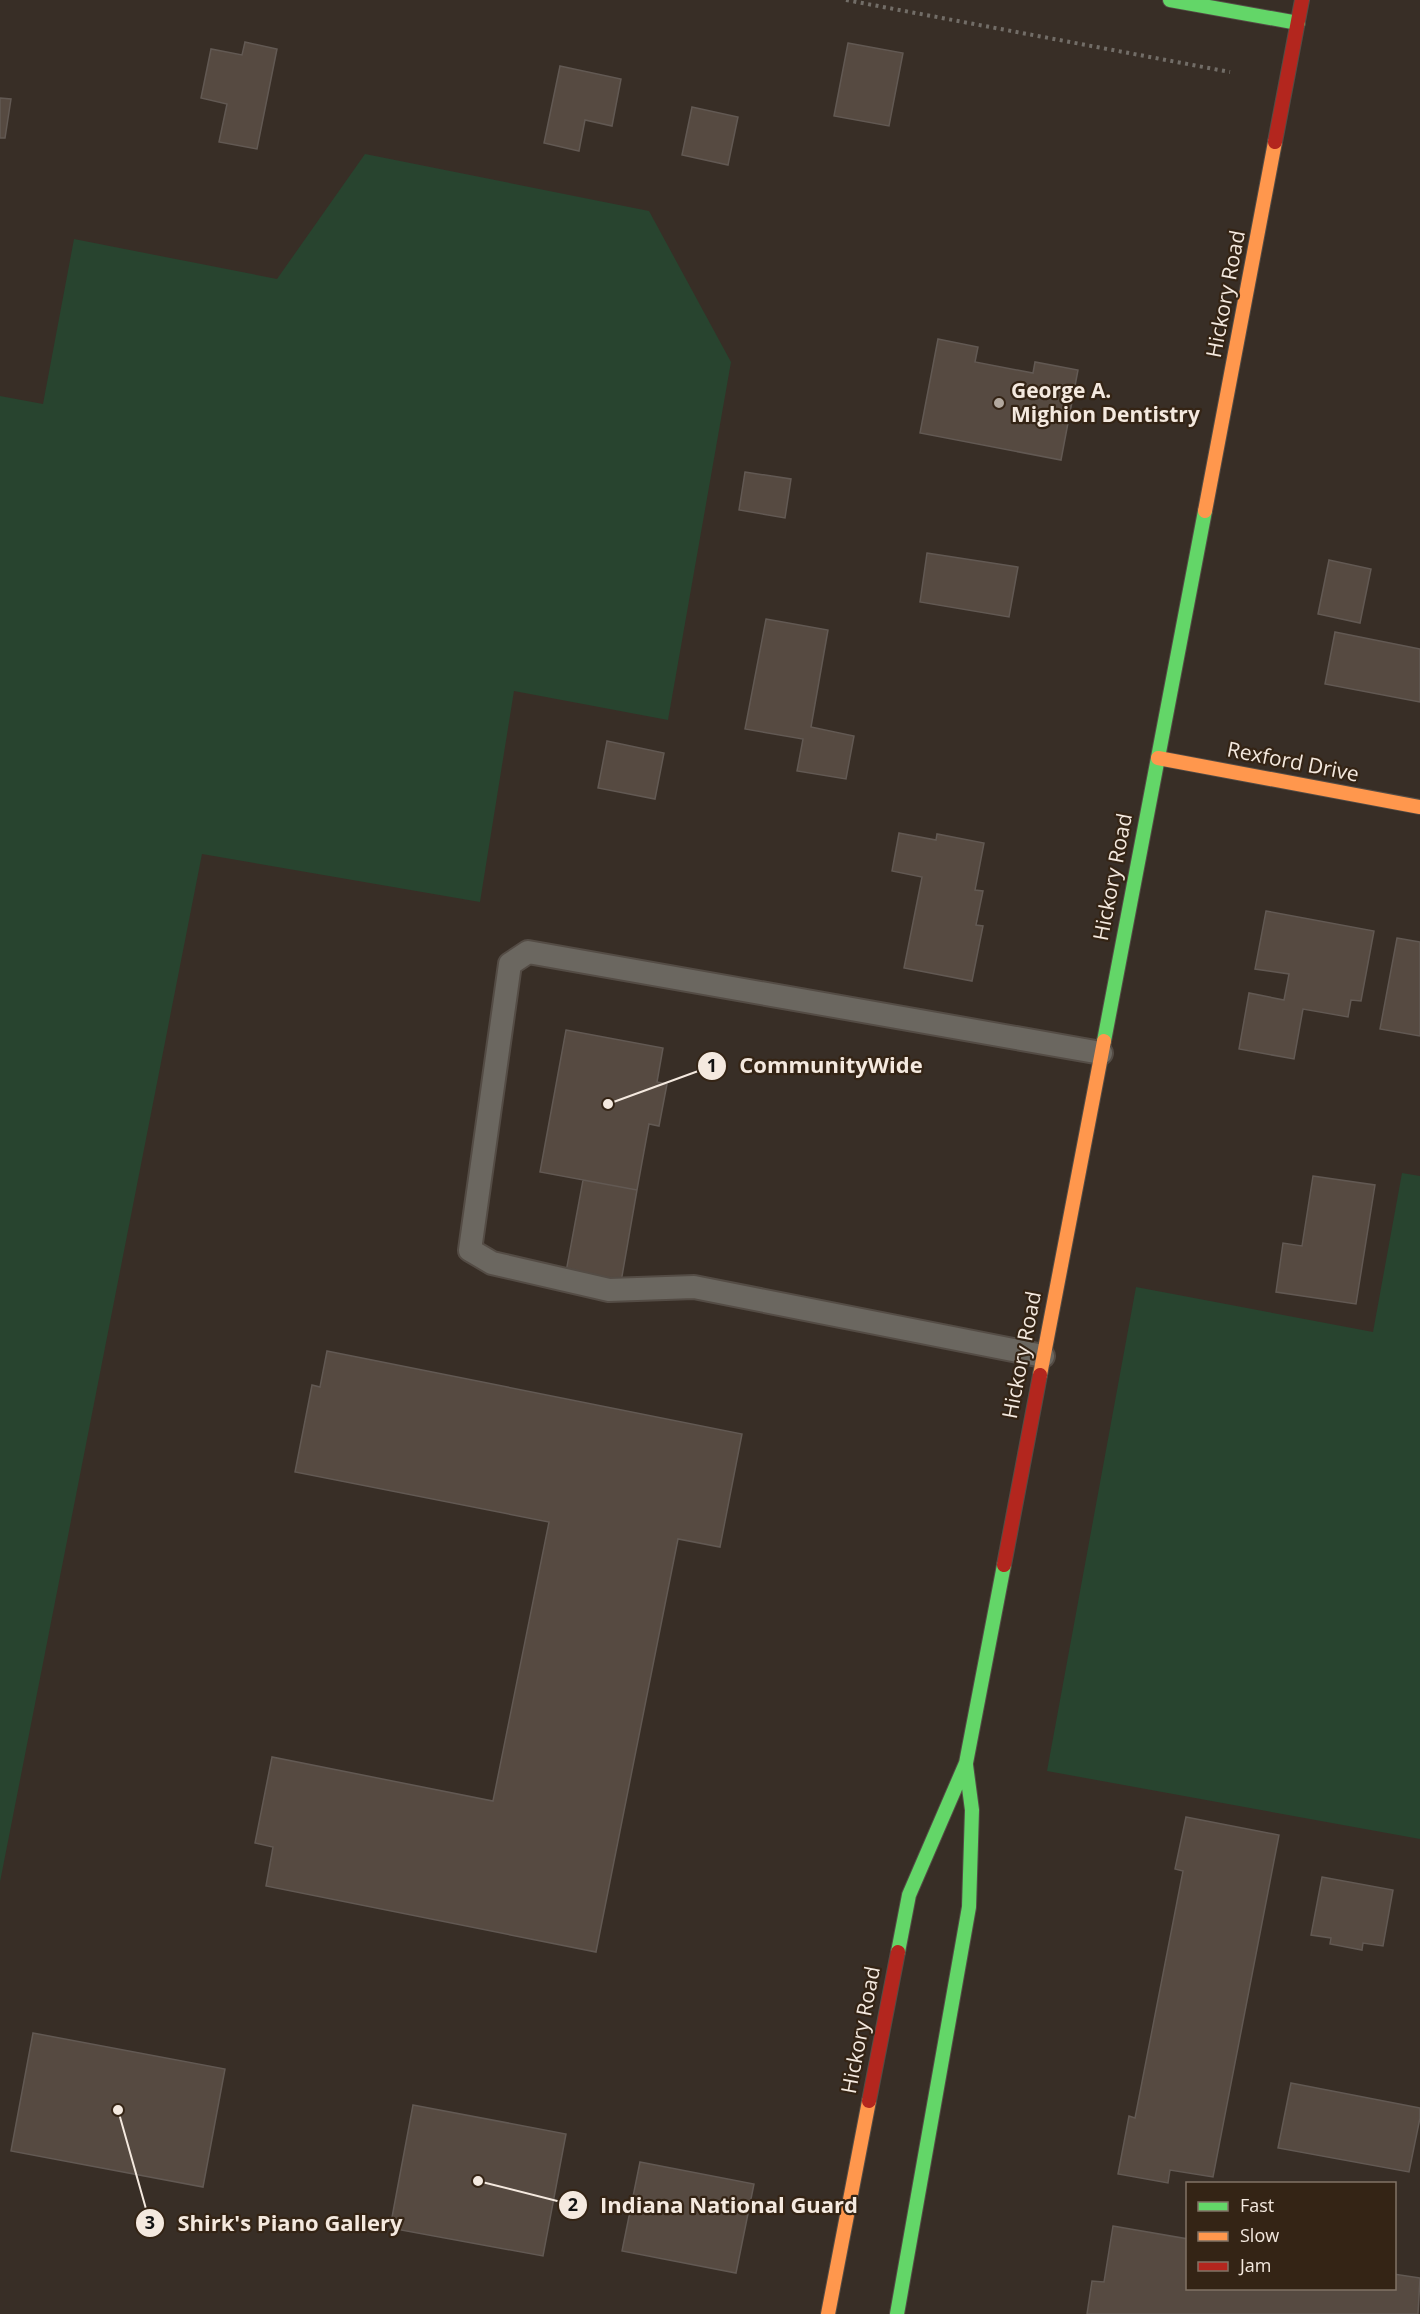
<svg xmlns="http://www.w3.org/2000/svg" width="1420" height="2314" font-family="'Open Sans',sans-serif">
<style>
.green{fill:#28442f}
.building{fill:#564a41;stroke:#625953;stroke-width:1.5}
.lines{fill:none;stroke-linecap:round;stroke-linejoin:round}
.lane-casing{stroke:#544c45;stroke-width:26}
.fast-casing{stroke:#544c45;stroke-width:16}
.slow-casing{stroke:#544c45;stroke-width:16}
.jam-casing{stroke:#544c45;stroke-width:16}
.path{stroke:#726d67;stroke-width:4;stroke-dasharray:3 4.5;stroke-linecap:butt}
.lane{stroke:#6b6760;stroke-width:22}
.fast{stroke:#63d668;stroke-width:14}
.slow{stroke:#ff974d;stroke-width:14}
.jam{stroke:#b3261e;stroke-width:14}
.poi-dot{fill:#b2a89e;stroke:#342415;stroke-width:2}
.labels{text-anchor:middle;stroke-width:4.5;stroke-linejoin:round;paint-order:stroke}
.street-label{font-size:21px;fill:#f4e9df;stroke:#342415}
.poi-label{font-size:21px;font-weight:bold;fill:#f4e9df;stroke:#342415;text-anchor:start}
.leader{fill:none;stroke:#f4e9df;stroke-width:2}
.callout-dot{fill:#f4e9df;stroke:#342415;stroke-width:2}
.mark-label{font-size:18px;text-anchor:middle;font-weight:bold;fill:#111}
.callout-label{font-size:22px;text-anchor:middle;font-weight:bold;fill:#f4e9df;stroke:#342415;stroke-width:4.5;stroke-linejoin:round;paint-order:stroke}
</style>
<rect width="100%" height="100%" fill="#382e26"/>
<path class="green" d="M365 154 649 211 731 362 668 720 514 691 480 902 202 854 0 1882V396L43 404 74 239 277 279Z
M1402 1173 1420 1176V1839L1047 1771 1136 1287 1373 1332Z"/>
<path class="building" d="M245 42 277 49 257 149 219 142 227 104 201 98 211 49 242 55Z
M848 43 903 53 889 126 834 116Z
M560 66 621 79 612 126 585 120 579 151 544 143Z
M0 98 11 99 5 138H0Z
M692 107 738 117 728 165 682 155Z
M938 339 978 347 975 362 1033 373 1035 362 1078 370 1061 460 920 433Z
M745 472 791 479 785 518 739 510Z
M927 553 1018 567 1009 617 920 602Z
M1329 560 1371 569 1360 623 1318 614Z
M766 619 828 630 811 727 854 736 846 779 797 771 803 739 745 729Z
M1335 632 1420 649V702L1325 684Z
M607 741 664 753 655 799 598 788Z
M899 833 936 840 937 834 984 843 975 890 983 891 976 925 983 926 972 981 904 968 922 877 892 871Z
M1266 911 1374 931 1361 1001 1351 1000 1348 1017 1303 1009 1294 1059 1239 1049 1249 993 1284 1000 1289 974 1255 969Z
M1397 938 1420 942V1036L1380 1029Z
M566 1030 663 1048 657 1082 667 1084 659 1126 649 1124 637 1190 540 1172Z
M1313 1176 1375 1185 1356 1304 1276 1292 1283 1243 1302 1246Z
M583 1180 637 1190 621 1282 566 1272Z
M327 1351 742 1434 720 1547 678 1539 596 1952 266 1886 273 1847 255 1843 272 1757 493 1801 549 1522 295 1472 312 1385 320 1387Z
M1186 1817 1279 1835 1213 2177 1170 2170 1168 2183 1118 2174 1129 2116 1135 2118 1183 1871 1175 1869Z
M1322 1877 1393 1890 1383 1946 1363 1943 1362 1950 1330 1944 1331 1938 1311 1935Z
M33 2033 225 2069 203 2187 11 2151Z
M1291 2083 1420 2108V2118L1409 2172 1278 2148Z
M413 2105 566 2134 543 2256 390 2228Z
M640 2162 754 2184 736 2273 622 2251Z
M1113 2226 1188 2239V2288H1394V2274L1420 2278 1418 2314H1087L1092 2281 1104 2282Z"/>
<g class="lines">
<g class="lane-casing">
<path id="lane" d="M1043 1356 694 1287 609 1290 492 1263 470 1250 510 964 528 952 1101 1053"/>
</g>
<g class="fast-casing">
<path id="fast" d="M1170 0 1298 23
M1104 1041 1205 511
M898 1952 909 1895 966 1763 1004 1565
M897 2314 969 1907 972 1810 966 1765"/>
</g>
<g class="slow-casing">
<path id="slow" d="M1205 511 1275 142
M1158 758 1420 807
M1040 1375 1104 1041
M828 2314 869 2101"/>
</g>
<g class="jam-casing">
<path id="jam" d="M1275 142 1302 0
M1004 1565 1040 1375
M869 2101 898 1952"/>
</g>
<path class="path" d="M846 0 1230 72"/>
<use href="#lane" class="lane"/>
<use href="#fast" class="fast"/>
<use href="#slow" class="slow"/>
<use href="#jam" class="jam"/>
</g>
<circle class="poi-dot" cx="999" cy="403" r="6"/>
<g class="labels">
<g class="street-label">
<text transform="translate(1226 294) rotate(-79)" y="7">Hickory Road</text>
<text transform="translate(1293 762) rotate(11)" y="7">Rexford Drive</text>
<text transform="translate(1113 877) rotate(-79)" y="7">Hickory Road</text>
<text transform="translate(1022 1355) rotate(-79)" y="7">Hickory Road</text>
<text transform="translate(861 2030) rotate(-79)" y="7">Hickory Road</text>
</g>
<g class="poi-label">
<text x="1011" y="398">George A.<tspan x="1011" dy="24">Mighion Dentistry</tspan></text>
</g>
</g>
<path class="leader" d="M608 1104L712 1066M478 2181L573 2205M118 2110L150 2223"/>
<g class="callout-dot">
<circle cx="608" cy="1104" r="6"/>
<circle cx="478" cy="2181" r="6"/>
<circle cx="118" cy="2110" r="6"/>
<circle cx="712" cy="1066" r="15"/>
<circle cx="573" cy="2205" r="15"/>
<circle cx="150" cy="2223" r="15"/>
</g>
<g class="mark-label">
<text x="712" y="1072">1</text>
<text x="573" y="2211">2</text>
<text x="150" y="2229">3</text>
</g>
<g class="callout-label">
<text x="831" y="1073">CommunityWide</text>
<text x="729" y="2213">Indiana National Guard</text>
<text x="290" y="2231">Shirk's Piano Gallery</text>
</g>
<rect x="1186" y="2182" width="210" height="108" fill="#342415" stroke="#817366" stroke-width="1.5"/>
<rect x="1198" y="2202" width="30" height="9" fill="#63d668" stroke="#817366" stroke-width="1.5"/>
<text x="1240" y="2212" font-size="18" fill="#f4e9df">Fast</text>
<rect x="1198" y="2232" width="30" height="9" fill="#ff974d" stroke="#817366" stroke-width="1.5"/>
<text x="1240" y="2242" font-size="18" fill="#f4e9df">Slow</text>
<rect x="1198" y="2262" width="30" height="9" fill="#b3261e" stroke="#817366" stroke-width="1.5"/>
<text x="1240" y="2272" font-size="18" fill="#f4e9df">Jam</text>
</svg>
